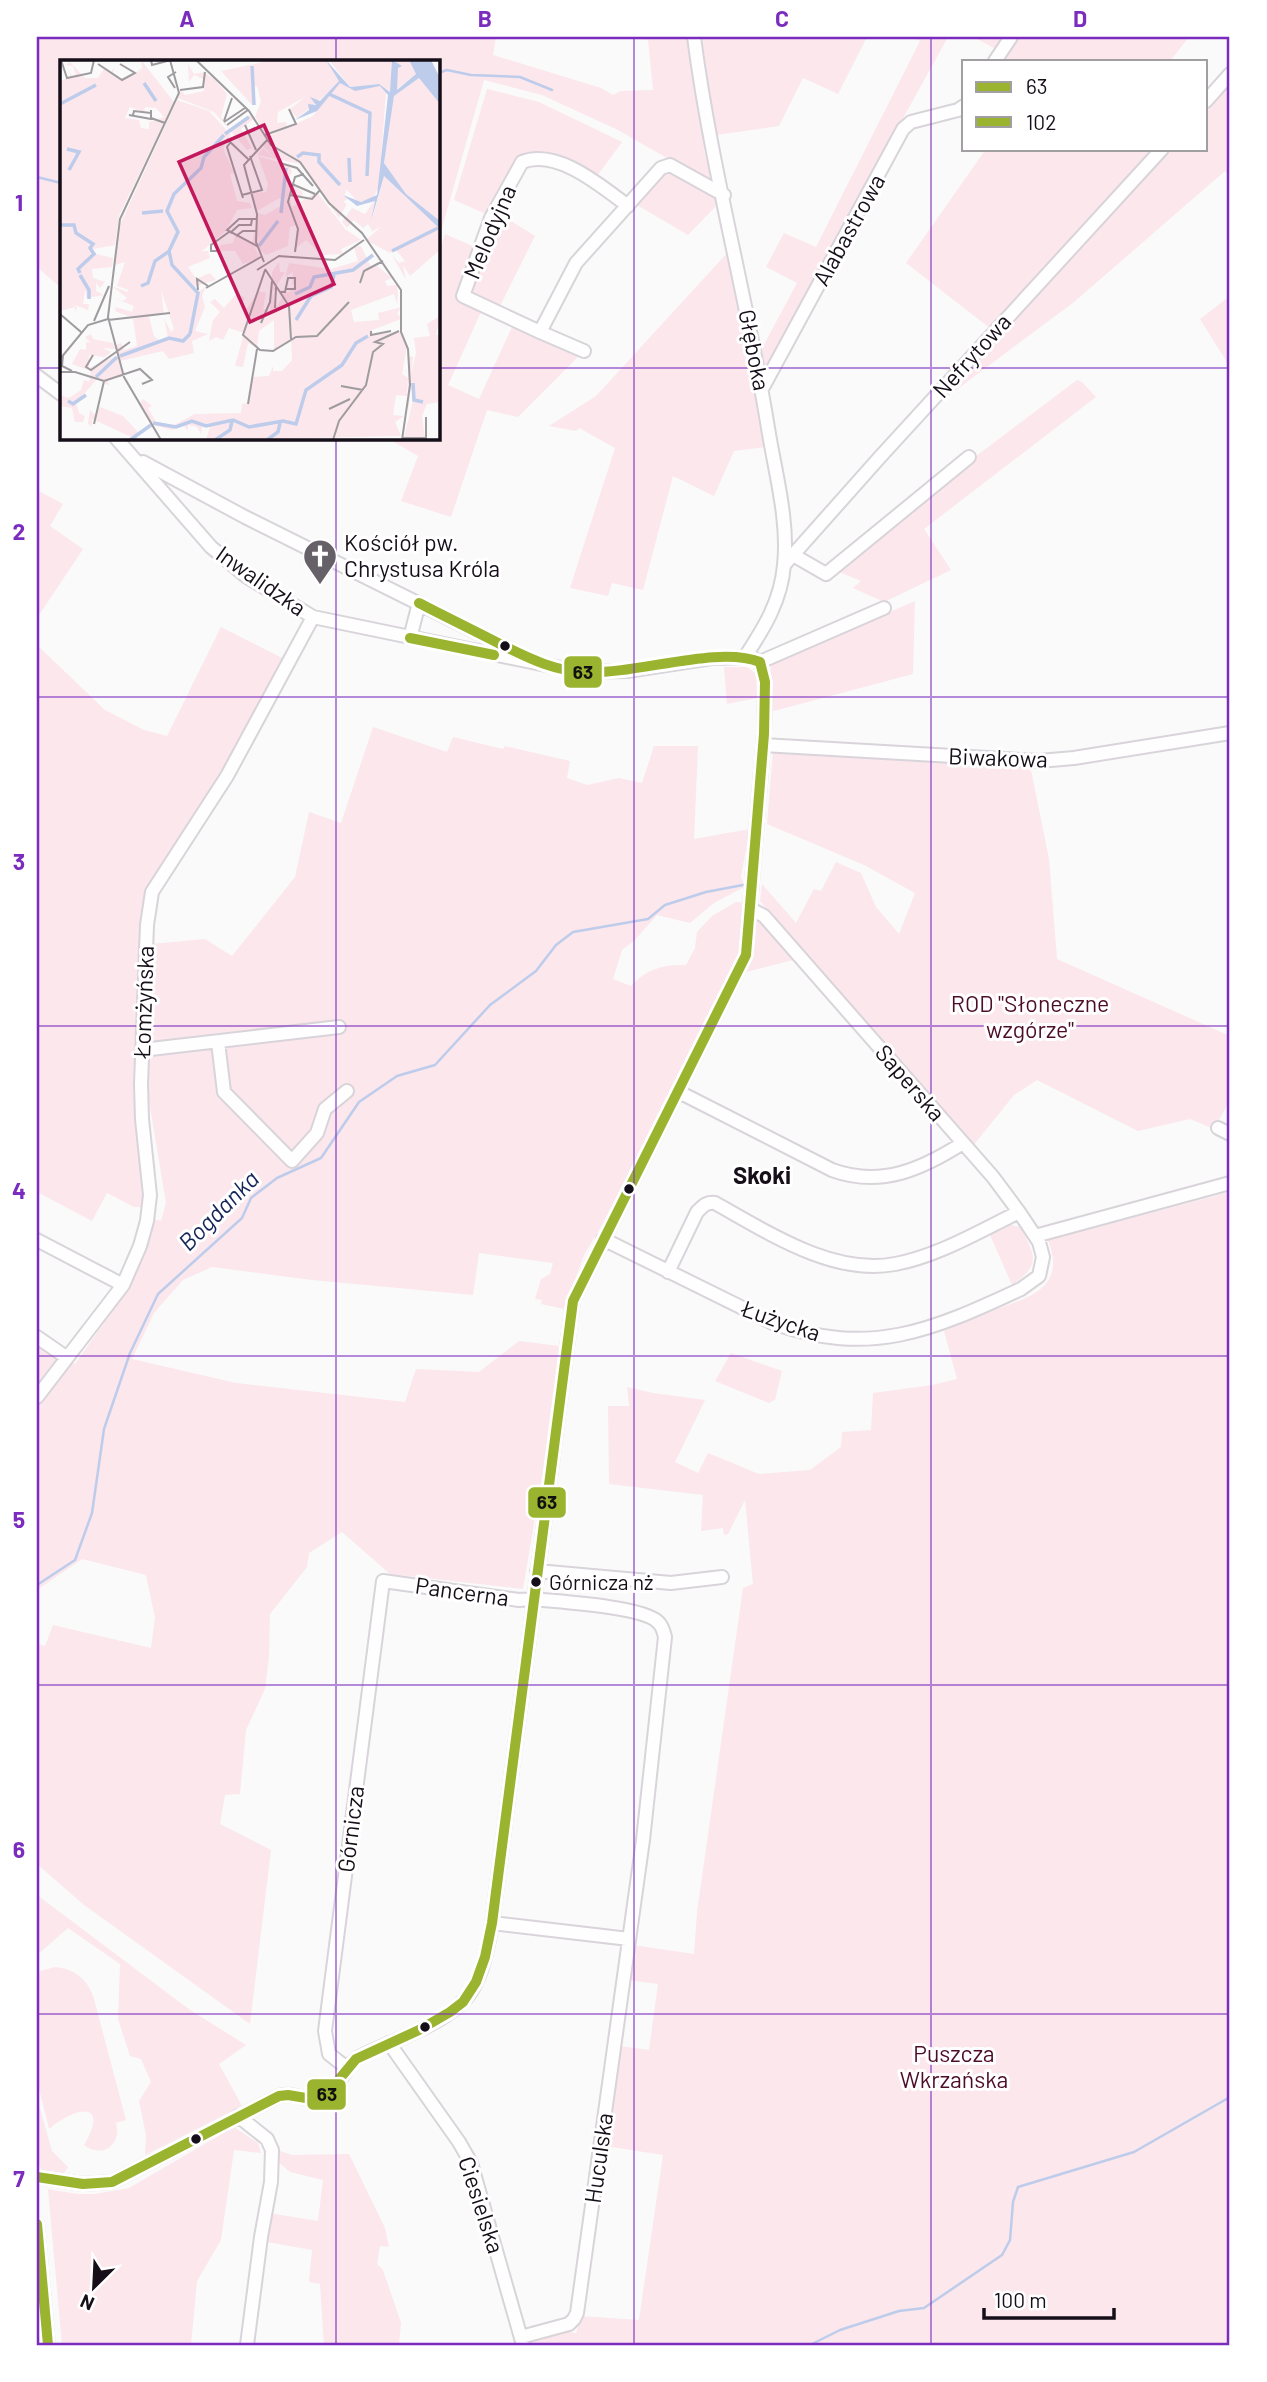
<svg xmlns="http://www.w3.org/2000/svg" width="1267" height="2382" font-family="Barlow,sans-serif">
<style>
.green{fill:#fbe7ec}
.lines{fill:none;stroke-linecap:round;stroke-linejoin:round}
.stream{stroke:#becceb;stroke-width:2.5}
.minor-casing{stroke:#d8d4da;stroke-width:16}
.minor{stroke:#fefefe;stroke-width:12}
.bus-1-casing{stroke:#fff;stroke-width:16}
.bus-2-casing{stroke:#fff;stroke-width:16}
.bus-1{stroke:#9bb430;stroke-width:10}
.bus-2{stroke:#9bb430;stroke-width:10}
.grid{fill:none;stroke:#7b2cbf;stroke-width:2;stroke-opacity:0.55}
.bus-dot{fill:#160f1a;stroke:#fff;stroke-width:2.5}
.labels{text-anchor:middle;stroke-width:6;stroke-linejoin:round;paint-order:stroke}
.bus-label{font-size:21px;fill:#160f1a;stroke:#fff;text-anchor:start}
.street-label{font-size:23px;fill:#160f1a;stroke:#fff}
.poi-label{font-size:23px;fill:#160f1a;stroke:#fff;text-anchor:start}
.park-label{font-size:23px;fill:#4d0d27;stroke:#fff}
.neighbourhood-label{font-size:24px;font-weight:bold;fill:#160f1a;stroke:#fff}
.water-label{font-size:24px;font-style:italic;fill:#132458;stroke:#fff}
.inset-river{fill:none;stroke:#becceb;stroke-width:3.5}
.inset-road{fill:none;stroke:#9f9ca0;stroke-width:2}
.view{fill:#c2185b;fill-opacity:0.15;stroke:#c2185b;stroke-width:3.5}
.inset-edge{fill:none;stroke:#160f1a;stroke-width:3.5}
.line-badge{stroke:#fff;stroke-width:2.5}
.pale-badge-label{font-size:19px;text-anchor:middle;font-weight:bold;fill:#111}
.neatline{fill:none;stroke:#7b2cbf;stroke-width:2.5}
.grid-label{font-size:23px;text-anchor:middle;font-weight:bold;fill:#7b2cbf}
</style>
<rect width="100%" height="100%" fill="#fafafa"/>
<path class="green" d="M37 37H496L493 55 601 88 613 95 621 91 653 90 648 40 606 37H687L705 155 714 185 618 130 542 95 484 80 438 242V61H61V288L37 267Z
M702 37H867L838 94 803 78 779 126 716 135Z
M912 37H948L865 187 765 373 761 350 797 283 766 267 784 233 816 247 920 41Z
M973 37H1189L1170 61H1008L996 49Z
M1230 83V177L1225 171 1074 302 928 411 1170 149H1206V110Z
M487 89 539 102 622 142 597 176 545 153 521 155 499 188 486 214 454 200Z
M986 149H1156L991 329 906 263Z
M671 171 719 199 720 202 688 235 637 205 666 172Z
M498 213 535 236 499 308 486 301 448 385 479 399 512 327 580 355 518 417 487 410 451 517 401 501 418 456 387 438H438V250L440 251 445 234 484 251Z
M730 250 767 447 734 451 714 496 673 476 643 590 612 583 608 596 570 588 615 448 579 428 576 431 549 426 596 396Z
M1230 296V367L1200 319Z
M1077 380 1082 382 1096 397 924 529 951 570 884 602 853 588 861 581 839 572 838 568 935 487Z
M37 490 63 504 50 526 83 549 37 618Z
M915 601 913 674 770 712 771 664Z
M221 627 282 658 231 760 152 879 143 905 137 1059V1128L143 1207H134L107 1193 92 1221 37 1192V645L105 710 144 730 167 736Z
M724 667H747L756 674 757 698 727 704Z
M373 727 447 752 453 737 503 749 505 746 570 761 567 778 587 785 619 778 642 783 654 746H698L694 839 750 829 741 876 744 887 714 903 690 923 657 915 634 941 622 950 613 979 631 986C646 969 664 964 686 965L695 948 697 932 712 916 736 902 745 903 740 952 729 981 598 1232 585 1253 564 1309 541 1304 542 1300 535 1299 541 1279 550 1274 553 1263 479 1253 473 1295 312 1280 212 1267 183 1280 154 1313 132 1359 236 1383 405 1402 416 1369 479 1372 519 1341 559 1346 542 1476 523 1589 390 1574 342 1532 309 1553 307 1567 270 1614 269 1657 265 1689 246 1730 240 1794 225 1795 220 1824 271 1850 250 2024 84 1905 37 1864V1643L45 1646 53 1625 151 1648 155 1618 146 1575 82 1559 37 1590V1340L75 1364 127 1290 148 1246 154 1219 161 1221 166 1203 146 1083 151 944 205 939 232 956 295 877 309 812 341 823Z
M785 750 985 765H1030L1049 859 1057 959 1230 1036V1100L1214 1129 1190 1119 1138 1131 1037 1080 1014 1095 972 1147 760 901 762 884 796 923 814 889 821 891 836 862 861 873 876 907 899 934 915 893 864 865 767 824 773 751Z
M759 920 797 959 746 972 752 954 756 921Z
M1230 1192V2345H528L527 2340 566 2329 570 2332 576 2333 581 2316 639 2320 663 2155 605 2146 620 2046 649 2050 658 1984 628 1980 633 1945 694 1954 697 1912 743 1588 753 1584 745 1500 728 1534 724 1535 723 1528 701 1531 703 1495 609 1484 608 1406H629L627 1387 653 1393 705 1400 675 1462 698 1473 708 1453 759 1474 810 1470 841 1447 842 1432 871 1430 873 1393 932 1385 957 1379 944 1331C957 1325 971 1318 985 1313 1021 1299 1069 1293 1048 1240Z
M1011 1225 1020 1227C1036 1256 1041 1265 1012 1285L990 1235Z
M731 1353 782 1371 775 1400 769 1403 715 1381Z
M37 1895 190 2010 246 2045 219 2064 242 2106 145 2155 146 2135 139 2101 151 2082 141 2059 130 2056 118 2019 120 1964 68 1928 37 1955Z
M55 1967C76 1969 88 1980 94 1999L126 2120 116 2123C122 2145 102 2159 84 2145 111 2099 74 2107 49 2129L37 2081V1972Z
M37 2098 52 2151 68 2167 63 2175 44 2172 38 2165Z
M234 2127 258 2143 261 2153 234 2150 221 2240 197 2281 191 2345H62L48 2189 77 2194H95L129 2188Z
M277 2150 292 2155 349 2154 385 2228 389 2247 380 2246 377 2264 383 2270 401 2323 399 2345H324L320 2284 309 2282 312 2250 267 2242 269 2213 318 2221 323 2180 290 2172 277 2161Z"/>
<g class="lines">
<path class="stream" d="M438 73 447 70 471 75 520 77 552 90
M37 177 61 183
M37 1585 75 1560 92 1513 104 1429 130 1353 158 1294 242 1218 251 1198 277 1178 321 1158 359 1102 397 1076 435 1065 490 1005 536 971 556 945 573 932 648 919 665 905 706 892 743 885
M810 2345 840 2330 899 2311 924 2308 1002 2255 1010 2240 1013 2202 1018 2187 1134 2152 1230 2097"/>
<g class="minor-casing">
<path id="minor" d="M694 37C711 168 747 297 768 428 775 472 789 521 784 565 781 601 764 628 745 657
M995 61 1011 37
M1206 101 1230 74
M628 206C601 186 557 148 522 162L491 218 463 296 540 332 576 263 661 168 670 165 724 195
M540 332 584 351
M37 376 61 394
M762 389 903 129 911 122 958 110 964 106
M116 438 211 547 247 577 313 617 580 672 627 671 712 658 750 657 760 662
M143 462 245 517 526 657
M793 555 826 574 969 457
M784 565 880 457 1162 149
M410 638 419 603
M760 662 884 608
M763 745 1039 761 1074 758 1230 733
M218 1042 224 1092 292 1161 317 1133 325 1109 347 1091
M142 1050 339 1027
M679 1092 832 1170C881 1188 922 1169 963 1143
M1218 1128 1230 1134
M1035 1236 1230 1183
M603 1239 773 1323C870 1358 933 1330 1021 1289L1039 1276 1043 1257 1039 1242 1019 1212 993 1177 764 916 751 909
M37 1240 123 1285
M668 1272 697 1212C703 1206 706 1202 715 1203 767 1232 833 1276 895 1264 938 1256 980 1231 1019 1212
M37 1337 66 1357
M37 1397 123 1285 140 1246 147 1221 150 1195 142 1119 141 1084 147 925 152 892 227 776 313 617
M537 1571 671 1583 722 1577
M492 1923 629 1939
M389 2043 459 2142 471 2163 523 2345
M347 2068 329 2054 325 2031 383 1581 519 1600 533 1599C560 1602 633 1606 654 1619 661 1623 663 1629 665 1637L643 1840 577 2313 574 2319 569 2324 521 2337
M238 2116 267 2139 272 2150 271 2182 261 2237 247 2345
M37 2177 83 2184 112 2182 279 2096C292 2092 300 2099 312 2099 334 2100 342 2071 356 2059 390 2040 452 2024 472 1990 484 1970 488 1945 492 1923L573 1301 746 955 764 734 765 682 760 662
M37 2224 48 2345"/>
</g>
<use href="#minor" class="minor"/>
<g class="bus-1-casing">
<path id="bus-1" d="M419 603C446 617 473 630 500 644 529 658 553 671 585 672 636 675 717 645 760 662
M410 638 494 655
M37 2177 83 2184 112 2182 279 2096 288 2095 312 2099 326 2095 356 2059 419 2030 450 2012 463 2002 476 1982 485 1957 492 1923 573 1301 746 955 764 734 765 682 760 662"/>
</g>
<g class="bus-2-casing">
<path id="bus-2" d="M37 2224 48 2345"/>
</g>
<use href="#bus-1" class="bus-1"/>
<use href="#bus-2" class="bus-2"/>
</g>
<path class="grid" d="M336 37V61M634 37V2345M931 37V2345M37 368H61M438 368H1230M336 438V2345M37 697H1230M37 1026H1230M37 1356H1230M37 1685H1230M37 2014H1230"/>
<defs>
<g id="church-pin" transform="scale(1.75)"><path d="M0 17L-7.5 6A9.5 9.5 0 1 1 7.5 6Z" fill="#666168" stroke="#fff"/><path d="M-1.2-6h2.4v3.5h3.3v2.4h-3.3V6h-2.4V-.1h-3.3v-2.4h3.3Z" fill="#fff"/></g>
</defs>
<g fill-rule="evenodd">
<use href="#church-pin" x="320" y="556"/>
</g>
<g class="bus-dot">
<circle cx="505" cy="646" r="6"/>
<circle cx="629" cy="1189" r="6"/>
<circle cx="536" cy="1582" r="6"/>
<circle cx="425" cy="2027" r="6"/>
<circle cx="196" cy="2139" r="6"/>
</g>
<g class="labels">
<g class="bus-label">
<text x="549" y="1590">Górnicza nż</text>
</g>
<g class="street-label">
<text transform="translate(849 230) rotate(-61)" y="8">Alabastrowa</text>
<text transform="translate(490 232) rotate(-67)" y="8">Melodyjna</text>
<text transform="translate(754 350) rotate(79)" y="8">Głęboka</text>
<text transform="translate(972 356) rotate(-48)" y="8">Nefrytowa</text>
<text transform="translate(261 581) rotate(35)" y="8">Inwalidzka</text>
<text transform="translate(998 758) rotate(2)" y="8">Biwakowa</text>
<text transform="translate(144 1002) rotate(-88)" y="8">Łomżyńska</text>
<text transform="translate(910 1083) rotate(49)" y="8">Saperska</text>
<text transform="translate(781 1321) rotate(19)" y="8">Łużycka</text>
<text transform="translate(462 1592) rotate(8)" y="8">Pancerna</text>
<text transform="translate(351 1829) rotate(-83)" y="8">Górnicza</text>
<text transform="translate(599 2158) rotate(-82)" y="8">Huculska</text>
<text transform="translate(481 2205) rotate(72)" y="8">Ciesielska</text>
</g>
<g class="poi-label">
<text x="344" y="551">Kościół pw.<tspan x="344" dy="26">Chrystusa Króla</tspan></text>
</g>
<g class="park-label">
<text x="1030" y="1012">ROD "Słoneczne<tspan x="1030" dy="26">wzgórze"</tspan></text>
<text x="954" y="2062">Puszcza<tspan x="954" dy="26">Wkrzańska</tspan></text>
</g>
<g class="neighbourhood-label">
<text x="762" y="1184">Skoki</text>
</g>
<g class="water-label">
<text transform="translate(219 1211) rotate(-45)" y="8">Bogdanka</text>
</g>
</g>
<g transform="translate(60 60)">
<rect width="380" height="380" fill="#fafafa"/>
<path d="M81 0 114 42 59 156 55 185 33 189 36 194 53 198 52 207 32 209 33 218 45 222 40 228 36 223V231L44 235 27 238 25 230 23 244H29L28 250 12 244 17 247 15 253V247L0 251V21L11 17 7 7 12 16 16 15 13 6 5 5 10 2 25 18H38L45 7 51 12 54 8 53 14 61 20 83 10 76 12 82 8ZM70 47 84 52 85 47 96 48 104 57 89 62V69L81 68 79 60 65 58ZM212 0H266L290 29 320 26 326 31 319 126 312 140 298 142 287 130 284 135 288 139 283 142 287 144 279 158 240 104 197 95 203 88 213 97 203 86 207 77 253 56 274 28 237 58 230 49 245 37 218 52 217 63 226 62 227 67 206 74 195 57 201 42 197 26 192 27 193 46 161 11ZM269 0H332L331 32 319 24 290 27ZM336 0H349L356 14 336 30ZM128 4 134 14 144 12 155 20 167 34 161 57 170 70 191 55 194 59 181 69 192 88 187 90 154 52 118 38 121 30 125 35 144 31 143 19 134 15 129 22ZM359 18 380 44V161L346 134 324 103 334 36ZM117 40 149 51 171 75 163 88 174 113 170 114 177 141 190 143 192 148 177 150 166 171 142 191H148L150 198 128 207 136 219 150 213 156 220 135 226 138 232 146 227 142 235 145 247 135 271 148 274 132 281 134 293 109 299 103 291 60 301 56 285 61 283 64 290 77 286 73 258 55 251 56 247 72 252 74 246 51 237 63 241 67 238 52 226 67 232 69 230 57 226 65 202 55 205 59 167ZM101 230 114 269 111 272 104 258 108 278 102 283 94 276 89 257 104 254ZM198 96 229 105 232 112 227 121 243 132 242 137 229 135 232 147 257 132 285 169 301 180 281 189 283 194 262 195 246 180 236 188 237 165 230 167 228 186 206 195 194 186 200 197 183 204 175 191H160V185L173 183 175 176 192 184 198 153 205 155 224 144 225 137 218 139 197 151 192 133 206 132 208 124ZM324 116 380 169V190L350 216 343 205 346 220 332 195 339 203 345 201 336 190 330 193 306 180 321 167 312 171 308 164 303 168 294 160 287 168 282 162 292 148 305 154 314 141 312 160ZM301 186 311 207 316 205 332 218 325 221 327 226 337 225 338 235 337 244 334 234 291 250 294 262 319 260 318 253 342 247 337 253 341 259 310 271V275L340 272 347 286 342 314 348 318 347 336 336 335 333 355 344 356 335 362 341 376 146 380 151 363 142 367 141 374 137 367 128 365V371L124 366 112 370 93 365 80 343 83 339 92 346 88 348 96 362 114 365 135 354 181 353 182 344 188 343 193 317 209 316 213 306V311H222L232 300 231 279 214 290V260L199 271 197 288 188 283 183 307 175 306 184 273 169 268 163 280 156 277 149 281 153 260 160 252 150 242 155 239 164 248 177 233 185 238 181 245 187 249 198 231 206 233 203 249 210 251 212 212 219 202 220 212H225L213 232 215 249 223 236 221 229 228 233 235 225 232 224 233 212 225 217 229 203 271 209 298 201 294 187ZM380 256 376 275H380V342L367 344 362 356 365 378H344L353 340 351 327 348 353V296L353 297 351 315 356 293 354 278 370 276 367 264ZM31 274 33 279 53 283 55 289 42 288 51 292 45 297 29 295V308L57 296 63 316 47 321 50 326 37 319 16 343 19 353 25 356 23 362H15L12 348 0 346V335L9 338 21 330 24 320 29 322 31 311 12 304 20 289 26 290V282L31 283 25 277ZM40 347 63 356 78 372 76 379 32 359V367L28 364 30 350 35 355Z" fill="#fbe7ec" fill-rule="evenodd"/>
<path d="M266 0 290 27 319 24 330 32 332 0 342 6 338 8 337 30 356 14 349 0H371L380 18V44L359 18 334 36 324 103 346 134 380 161V169L324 116 311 161 315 141 297 146 283 135 301 142 317 135 328 35 320 26 295 31 280 23 257 51 235 60 249 50 248 44 256 45 250 37 260 41 279 21Z" fill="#becceb"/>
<path class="inset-river" d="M192 6 194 45M84 23 96 41M269 34 310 53 307 116M0 44 36 25M165 74 189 57M7 89 19 92 9 110M237 97 243 93 259 95V102L280 125M289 98 290 122M82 153 103 151M221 153 226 108M0 165H14L16 173 33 184 30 188 34 194 18 209 20 213M199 186 218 161M332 191 378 168M20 215 29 230V239M81 226 88 223 95 201 108 192M235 234 250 227 254 217 293 210 313 195M236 260 251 236 271 227 274 215M130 274 138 233 112 205 109 191 118 172 107 151 114 134 141 108 144 97 164 75M60 296 109 278 123 281 130 274M36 317 57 297M353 323 354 340 363 342M8 341 13 344 26 335M93 363 116 367 132 361 146 366 173 360 189 367 223 361 236 364 246 330 282 305 296 283 308 276M70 380 91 365M155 380 170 370 172 361M207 380 218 372 220 363"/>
<path class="inset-road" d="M1 0 7 18 31 13 34 0M91 0 92 5 111 0M136 0 189 51 211 85 240 102 269 143 302 173 341 230V272L348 289 350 325 342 380M38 4 62 20 75 13 60 4M115 28 108 17 116 12M120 30 143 27 145 12M91 50V58L105 63M69 55 91 59M73 55 74 51 91 53M164 61 172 38M164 62 185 48M167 65 188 50M185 65 196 90M205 75 236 64 229 49M167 79 188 99M170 83 167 87 183 138M220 103 237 108 253 126M232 124 255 134M182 135 202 130 190 96M230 135 252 139 260 130M170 173 179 165H191L192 159M176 176 183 171H197M197 186 167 170 179 159H197M158 191H151V185L169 172M235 192 238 169 228 142 235 117 244 114M218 196 275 200 304 180M204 202 196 182 197 154 184 105 208 79M205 209 229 246 231 279M197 210 219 196M205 210 183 275 200 290 213 291 236 277 257 276 289 242M300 223 304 211 323 201M146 228 201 197M138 230 137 219 148 226M220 232H225L228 218H235V229H226M215 248 216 227M0 254 21 272M48 260 110 253M34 261 49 226M201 263 210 242 212 221M311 271V275L331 271M33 295 26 307 31 310 70 282M3 296 2 306 12 311M0 299 28 265 48 259M0 312H15L44 321 80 309 92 320 82 324M281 326 303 330M188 344 197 289M269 349 290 339M34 364 44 321M342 378H366V357M101 380 64 317 48 257 60 159 119 33 110 0M273 380 279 361 306 325 313 292 323 284 315 282 339 271"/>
<path class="view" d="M204 65 274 224 190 262 119 102Z"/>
<rect width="380" height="380" class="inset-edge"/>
</g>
<g class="line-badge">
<rect x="563" y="655" width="40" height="34" rx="7" fill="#9bb430"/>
<rect x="527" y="1486" width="40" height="33" rx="7" fill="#9bb430"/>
<rect x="306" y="2078" width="41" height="33" rx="7" fill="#9bb430"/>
</g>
<g class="pale-badge-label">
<text x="583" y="679">63</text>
<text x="547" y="1509">63</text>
<text x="327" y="2101">63</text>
</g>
<rect width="1267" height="2382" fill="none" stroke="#ffffff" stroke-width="77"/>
<rect x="962" y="60" width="245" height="91" fill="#ffffff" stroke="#a29fa3" stroke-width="2"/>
<rect x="976" y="82" width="35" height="10" fill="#9bb430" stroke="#a29fa3" stroke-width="2"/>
<text x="1026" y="94" font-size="21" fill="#160f1a">63</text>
<rect x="976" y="117" width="35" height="10" fill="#9bb430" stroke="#a29fa3" stroke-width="2"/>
<text x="1026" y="130" font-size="21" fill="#160f1a">102</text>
<g transform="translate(94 2287) rotate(204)" stroke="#ffffff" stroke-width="5" paint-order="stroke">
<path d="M0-5L12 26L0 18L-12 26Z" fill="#160f1a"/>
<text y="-10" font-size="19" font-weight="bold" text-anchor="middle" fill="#160f1a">N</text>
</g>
<path d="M984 2308v10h130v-10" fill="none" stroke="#160f1a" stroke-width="3.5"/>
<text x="994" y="2308" font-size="21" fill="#160f1a" stroke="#ffffff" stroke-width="5" paint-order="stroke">100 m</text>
<rect x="38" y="38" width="1190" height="2306" class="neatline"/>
<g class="grid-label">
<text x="187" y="27">A</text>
<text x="485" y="27">B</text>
<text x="782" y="27">C</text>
<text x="1080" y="27">D</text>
<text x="19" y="211">1</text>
<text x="19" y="540">2</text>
<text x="19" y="870">3</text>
<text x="19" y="1199">4</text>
<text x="19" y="1528">5</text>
<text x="19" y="1858">6</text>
<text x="19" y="2187">7</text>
</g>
</svg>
